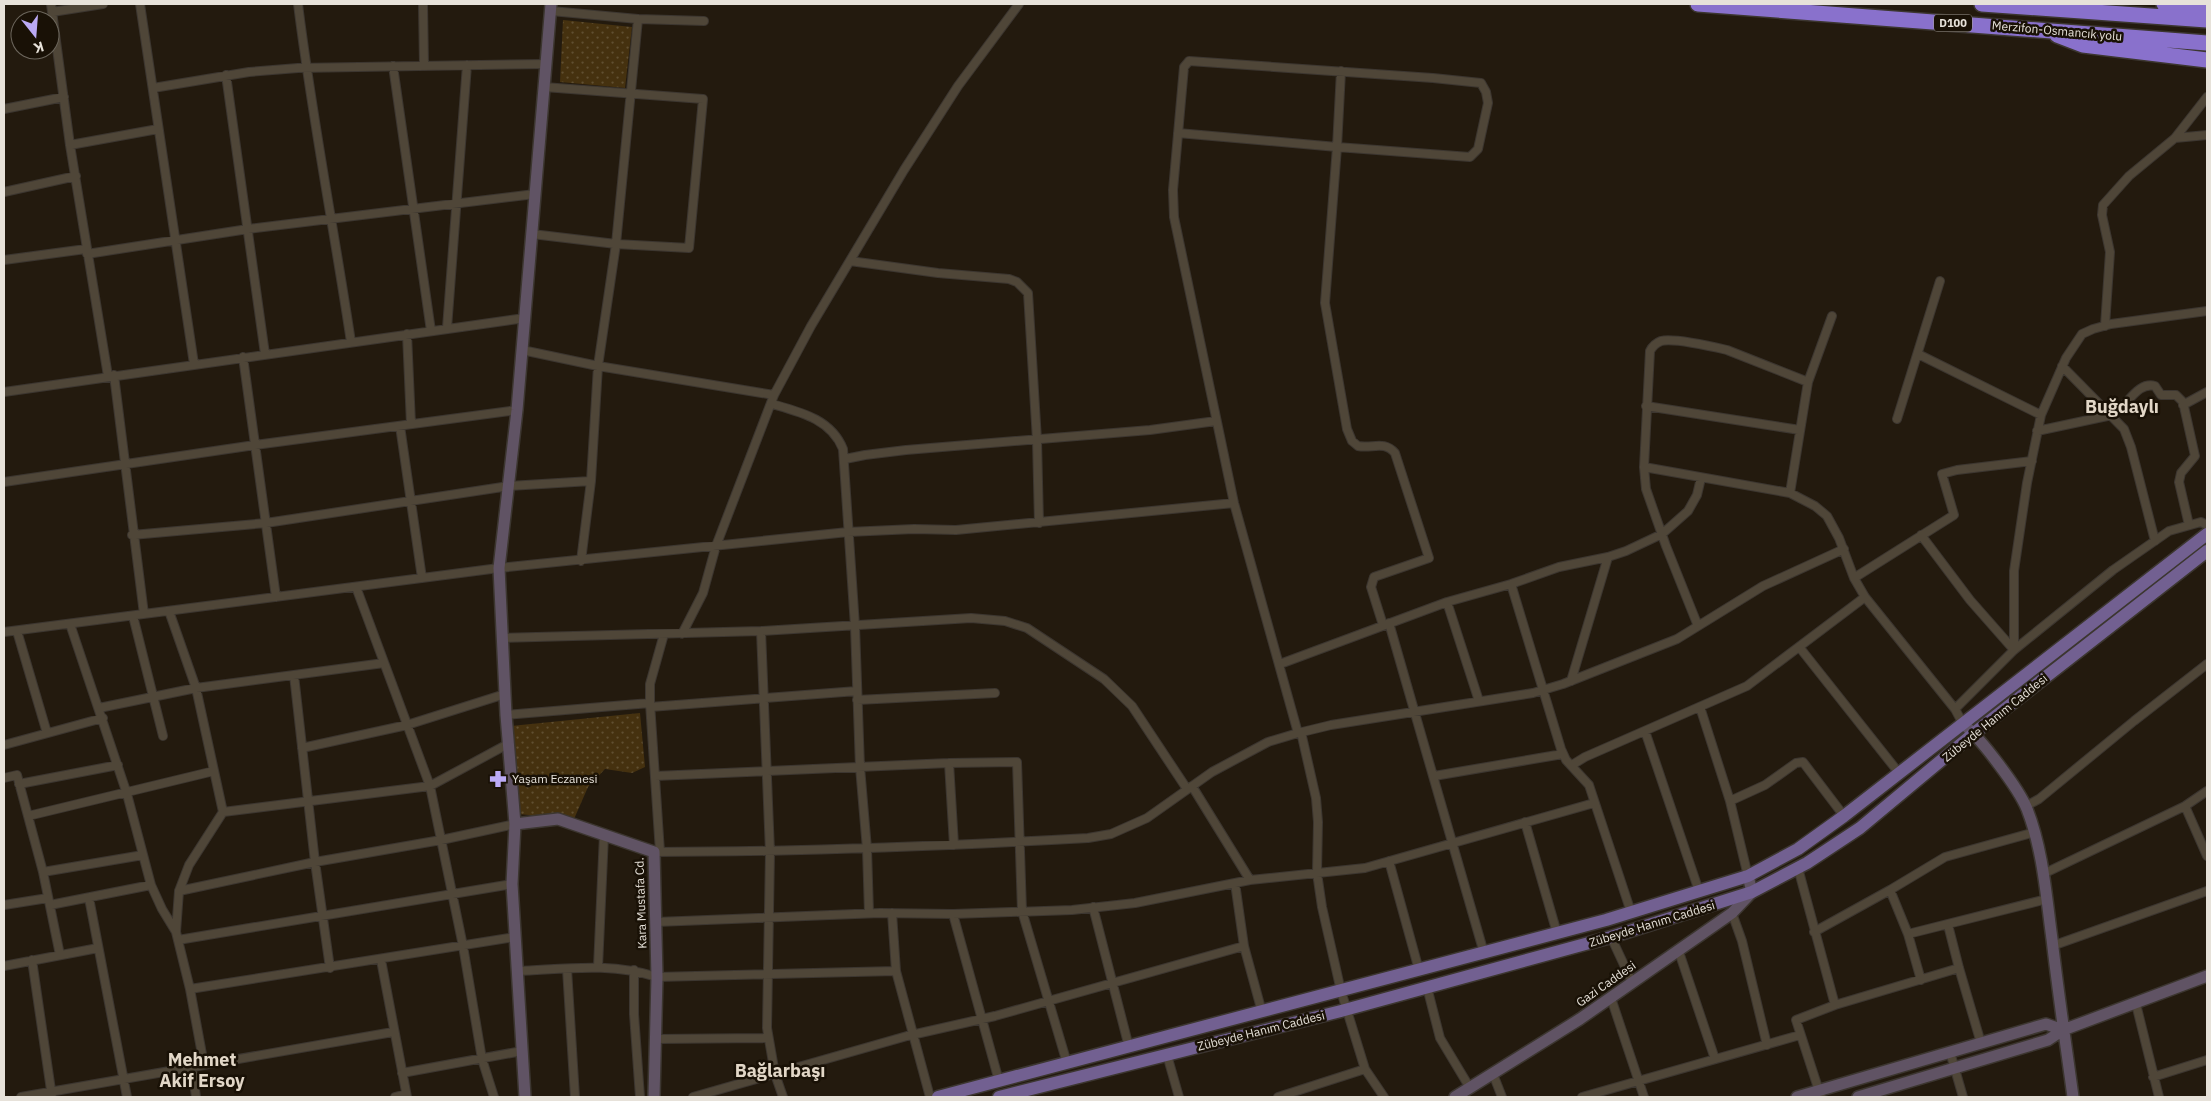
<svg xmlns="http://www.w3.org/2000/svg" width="2211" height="1101" font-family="'IBM Plex Sans',sans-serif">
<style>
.park{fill:url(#park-dots)}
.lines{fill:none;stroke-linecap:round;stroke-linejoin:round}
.street-casing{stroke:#3c3630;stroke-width:10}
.secondary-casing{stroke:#3c3630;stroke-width:14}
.primary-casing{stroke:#3c3630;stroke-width:15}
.highway-casing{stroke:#3c3630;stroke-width:18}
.street{stroke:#4f4638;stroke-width:8}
.secondary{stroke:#605364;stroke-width:11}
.primary{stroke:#726091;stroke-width:12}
.highway{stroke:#8971cc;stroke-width:15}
.labels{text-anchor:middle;stroke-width:5;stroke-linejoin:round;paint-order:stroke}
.shield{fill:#191106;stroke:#a9a39a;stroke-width:1}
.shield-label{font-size:11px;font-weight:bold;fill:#e7e2da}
.street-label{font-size:12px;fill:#e7e2da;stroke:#191106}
.poi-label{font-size:12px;fill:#e7e2da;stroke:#191106;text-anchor:start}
.district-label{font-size:18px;font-weight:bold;fill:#e2d7c7;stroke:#191106}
</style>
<defs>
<pattern id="park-dots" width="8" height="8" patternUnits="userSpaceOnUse" patternTransform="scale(1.25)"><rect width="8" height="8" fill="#45310f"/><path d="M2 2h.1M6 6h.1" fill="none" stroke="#604f31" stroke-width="1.8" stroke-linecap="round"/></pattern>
</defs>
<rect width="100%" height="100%" fill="#231a0e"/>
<path class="park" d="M563 20 632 27 625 88 560 82Z
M640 713 645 767 632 773 605 769 588 787 574 819 518 814 511 726Z"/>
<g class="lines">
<g class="street-casing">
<path id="street" d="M51 4 70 145 108 376
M140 4 194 364
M298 4C312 117 334 229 351 342
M423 4 424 66
M551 11 638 19 704 21
M52 12 103 4
M393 66 431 331
M226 75 265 354
M153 88 249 72 298 68 546 64
M4 109 64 97
M1178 133 1337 147 1341 71
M2175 138 2207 135
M70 145 158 129
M4 192 76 176
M532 234 616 244 689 248 703 99 544 87
M87 254 248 229 535 194
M4 260 86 249
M850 261 938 273 1009 279 1017 282 1028 293 1037 440 1039 523
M2105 326 2110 252 2102 215 2103 205 2129 176 2175 138 2207 97
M447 328 467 65
M407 334 411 424
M522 350 598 366 774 395
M1918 354 2041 415
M243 357 276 597
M2062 366 2124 429 2131 447 2155 541
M114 375 144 614
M4 392 525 318
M772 404C800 412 831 419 843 449L855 626 860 767 867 849 869 913
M2183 405 2207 392
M1646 406 1800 430
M1897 419 1940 281
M400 426 422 578
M2037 431 2112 415C2127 407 2137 381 2155 386L2161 395H2176L2183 402 2195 456 2181 473 2179 482 2189 525
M845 459 865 455 906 450 1150 430 1216 421
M1644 467 1790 493 1815 506 1827 516 1839 538 1854 578 1865 597 1955 709 1963 724
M4 482 255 445 517 410
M1790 493 1808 382 1832 316
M132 535 266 523 509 486 591 481
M1921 535 1970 600 2014 650
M581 561 591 481 598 366 616 244 638 19
M1854 578 1954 515 1942 474 1957 470 2032 461
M1511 584 1561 749 1566 760 1589 785 1631 912
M356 587 430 786 463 946 482 1059 494 1097
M1447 602 1479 701
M169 611 196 688 223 812 189 865 179 891 176 932 190 989 204 1065
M133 616 163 736
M1389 623 1484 953
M70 624 127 794 151 885 162 909 176 932
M1698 626 1666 546 1646 489 1644 467 1650 351C1652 347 1656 343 1661 341 1673 338 1714 347 1727 350L1808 382
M17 631 47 733
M761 631 770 852 767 1028 775 1074 783 1097
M4 632 499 568 848 532 914 529 956 530 1234 503
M682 634 703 593 716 546 774 395 811 326 904 170 958 86 1019 4
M502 638 761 631 971 618 1005 621 1027 628 1104 679 1132 706 1187 789
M1800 648 1899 773
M2014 650V571L2027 483 2041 415 2066 358 2082 334 2093 329 2111 324 2207 311
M1280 664 1447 602 1511 584 1559 567 1608 557 1626 551 1662 534 1688 511 1697 495 1701 478
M294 675 315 862 330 968
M1571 681 1608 557
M857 700 995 693
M650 707 857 691
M1700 707 1730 801 1748 876
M99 708 196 688 384 663
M1955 709 2014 650 2113 570 2169 531 2201 522 2207 525
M506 715 650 703
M1645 731 1699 891
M1301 732 1316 798 1318 822 1317 873 1322 907 1341 991 1365 1069 1384 1097
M1298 733 1234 503 1174 217 1173 190 1184 67 1189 61 1433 78 1481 83 1486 92 1488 103 1478 149 1470 157 1337 147 1325 303 1347 429 1352 441 1358 446C1372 449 1384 440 1395 453L1429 558 1374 577 1371 587 1383 625
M4 745 103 718
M302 748 407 725 505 694
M949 763 954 845
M1572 765 1585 757 1747 686 1865 597
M655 776 949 763 1017 762 1022 911 1067 1063
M1434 776 1563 754
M4 778 17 775 43 872 60 955
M19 784 118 765
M1192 786 1250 880
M1730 801 1765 785 1796 763 1803 762 1844 816
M2026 806 2039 799 2134 721 2207 664
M2185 806 2207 856
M223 812 430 786 508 744
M28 816 214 771
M1525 822 1557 933
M654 852C799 852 943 846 1088 838L1111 834 1147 818 1212 772 1268 742 1298 733 1331 725 1533 693 1563 684 1677 639 1763 586 1844 549
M660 852 650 703V684L664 634
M1389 861 1419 970
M1798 868 1835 1005
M43 872 143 855
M2043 874 2185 806 2207 791
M1235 883 1244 946 1262 1012
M1890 890 1908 934 1921 980
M179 891 315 862 441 840 515 824
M89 898 127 1097
M4 905 48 898
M50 905 151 885
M1093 907 1129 1047
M892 913 896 971 930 1097
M1732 913 1742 941 1767 1045
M953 914 999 1081
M656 922 880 913 953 914 1072 910 1135 903 1250 880 1365 868 1594 803
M1948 925 1959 968 1981 1043
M1814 932 1890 890 1945 857 2035 832
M1908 934 2047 899
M1611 937 1632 982
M178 940 512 884
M2052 946 2207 891
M1678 949 1715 1059
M32 960 52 1097
M381 960 407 1097
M4 966 98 948
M598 967 604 835
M567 969 575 1097
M634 970V1014L640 1097
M518 971C566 969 610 962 657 977L896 971
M1427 987 1440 1038 1470 1088
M190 989 515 937
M1611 998 1644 1097
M2136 1004 2159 1097
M656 1039 768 1038
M1950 1052 1963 1097
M1167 1055 1179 1097
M192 1067 196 1097
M402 1073 522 1051
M1493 1074 1502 1097
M2153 1077 2207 1060
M21 1097 393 1032
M395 1097 406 1094
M693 1097 907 1036 995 1016 1244 946
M1278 1097 1365 1069
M1582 1097 1800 1035
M1821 1097 1796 1020 1835 1005 1959 968"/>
</g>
<g class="secondary-casing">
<path id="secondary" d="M1963 724C1980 737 2019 789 2027 809 2043 850 2046 895 2052 939 2058 992 2066 1045 2073 1097
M515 824 558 819 654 852 657 977 654 1097
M2063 1030 2207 976
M525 1097 512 884 515 824 506 715 499 568 517 410 551 4
M1455 1097 1580 1019 1732 913 1752 892 1748 876
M1797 1097 2046 1024 2063 1030 2048 1040 1858 1097"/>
</g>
<g class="primary-casing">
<path id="primary" d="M938 1097 1606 920 1748 876 1798 849 1844 816 2207 534
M999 1097 1341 1011 1611 937 1752 892 1807 863 1860 828 1974 733 2207 551"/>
</g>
<g class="highway-casing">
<path id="highway" d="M1698 4 2207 43
M1982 4 2207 20
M2164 4 2207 8
M2057 35 2083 45 2207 60"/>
</g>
<use href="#street" class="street"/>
<use href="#secondary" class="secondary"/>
<use href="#primary" class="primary"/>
<use href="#highway" class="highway"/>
</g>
<defs>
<g id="pharmacy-bare" transform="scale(1.35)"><path d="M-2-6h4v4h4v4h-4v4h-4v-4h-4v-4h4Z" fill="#bbaaf6" stroke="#191106" stroke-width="2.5" paint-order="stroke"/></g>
</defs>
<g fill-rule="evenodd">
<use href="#pharmacy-bare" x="498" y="779"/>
</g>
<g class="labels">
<rect class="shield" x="1934" y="14.5" width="38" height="17" rx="4"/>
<g class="shield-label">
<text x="1953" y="27">D100</text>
</g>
<g class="street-label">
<text transform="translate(2057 31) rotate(5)" y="4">Merzifon-Osmancık yolu</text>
<text transform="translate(1995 718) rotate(-39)" y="4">Zübeyde Hanım Caddesi</text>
<text transform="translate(641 903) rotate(-92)" y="4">Kara Mustafa Cd.</text>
<text transform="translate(1652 924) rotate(-17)" y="4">Zübeyde Hanım Caddesi</text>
<text transform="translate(1606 984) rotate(-35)" y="4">Gazi Caddesi</text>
<text transform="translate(1261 1031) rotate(-14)" y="4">Zübeyde Hanım Caddesi</text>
</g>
<g class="poi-label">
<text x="512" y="783">Yaşam Eczanesi</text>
</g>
<g class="district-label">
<text x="2122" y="413">Buğdaylı</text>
<text x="202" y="1066">Mehmet<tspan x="202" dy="21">Akif Ersoy</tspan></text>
<text x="780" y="1077">Bağlarbaşı</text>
</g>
</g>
<rect width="2211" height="1101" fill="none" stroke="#e7e2da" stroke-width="10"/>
<g transform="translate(35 35) rotate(163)"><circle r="24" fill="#191106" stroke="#6b655b"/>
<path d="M0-4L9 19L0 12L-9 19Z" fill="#bbaaf6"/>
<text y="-8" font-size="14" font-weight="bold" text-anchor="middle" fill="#e7e2da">K</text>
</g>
</svg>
